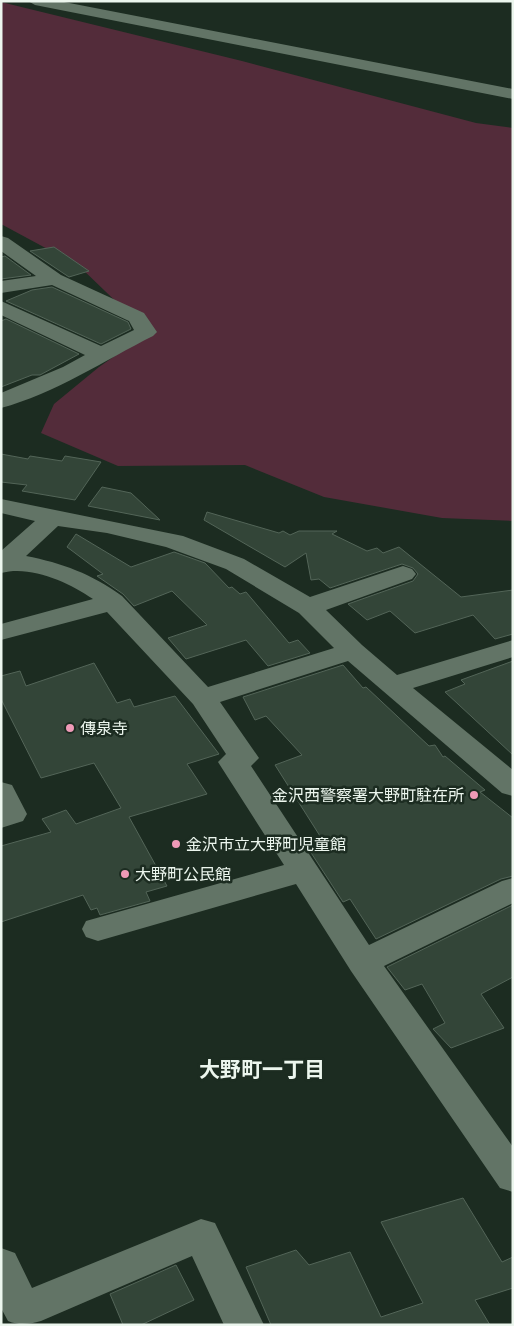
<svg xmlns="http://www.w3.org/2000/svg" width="514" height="1326" font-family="Quicksand,'Noto Sans JP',sans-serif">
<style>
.green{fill:#532c3a}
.building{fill:#334538;stroke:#536558}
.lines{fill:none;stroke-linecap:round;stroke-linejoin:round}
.minor{fill:#627466;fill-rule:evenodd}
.poi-dot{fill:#ef9ab7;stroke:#1c2c21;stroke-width:2}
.labels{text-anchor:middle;stroke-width:5;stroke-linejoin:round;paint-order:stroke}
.poi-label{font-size:16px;fill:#ecf6ee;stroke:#1c2c21;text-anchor:start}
.near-neighbourhood-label{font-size:21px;font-weight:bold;fill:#ecf6ee;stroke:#1c2c21}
</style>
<rect width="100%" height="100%" fill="#1c2c21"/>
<path class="green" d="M1 2 242 61 476 123 513 128V521L442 518 324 497 245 465 118 466 41 433 54 404 99 367 142 337 131 316 79 266 1 224Z"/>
<path class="building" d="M54 247 89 271 69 277 30 251Z
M5 256 31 275 1 279V257Z
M52 287 128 322 131 329 101 344 6 301 32 290Z
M6 319 79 354 40 375H32L1 387V321Z
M1 454 28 459 30 456 62 461 65 456 101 462 75 500 22 491 27 485 1 482Z
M102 487 131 493 160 520 88 506Z
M207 512 279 533 283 531 290 535 299 531H337L332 534 367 551 377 548 383 553 399 547 461 597 513 590V634L495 639 473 615 415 633 390 611 367 620 348 604 413 581 418 574 413 568 402 564 330 588 319 579 311 580 306 553 285 567 204 520Z
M76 534 131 567 174 552 205 563 229 588 232 587 240 594 246 592 289 643 298 640 310 653 268 666 246 640 186 659 168 638 207 625 172 591 134 606 123 594 97 576 103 574 67 547Z
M513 661V755L445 692 465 684 461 680Z
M94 663 117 703 130 699 134 707 175 696 219 754 187 764 207 794 129 817 167 886 146 892 150 901 100 915 97 908 91 910 83 895 1 922V846L51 832 42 819 66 810 76 824 121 808 94 763 41 778 1 699V676L20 671 26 686Z
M343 665 363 688 366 687 429 746 435 745 443 757 445 756 485 790 480 792 513 818V876L501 879 376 939 350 899 343 902 306 845 320 836 275 765 302 755 266 716 255 720 243 697Z
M513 905V977L481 994 504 1028 451 1048 433 1029 445 1023 422 984 405 990 387 967Z
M463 1198 502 1262 513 1257V1288L475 1300 490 1325H271L246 1267 296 1250 309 1265 350 1252 381 1317 423 1303 381 1222Z
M176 1265 194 1300 141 1325H123L110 1294Z"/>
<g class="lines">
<path class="minor" d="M28 1H59L513 89V99L35 5Z
M1 236 8 238 61 275 144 313 157 332 153 336C105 360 54 394 1 408V393L63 367 85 355 1 315V301L101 346 134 330 129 321 52 285 1 293V281L36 276 1 251Z
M1 499 183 536 244 559 310 597 403 566 412 569 416 574 412 579 326 610 362 645 397 675 513 640V657L413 688 513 770V796L502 793 348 661 220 702 259 758 251 766 369 945 502 881 513 878V903L384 966 513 1147V1192L500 1188 351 971 296 884 98 941 86 937 82 929 86 921 284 865 218 762 226 754 193 704 107 612 1 640V624L93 599C68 582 31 565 1 573V551L35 521 1 513ZM58 526 107 533 166 547 226 569 299 613 334 648 208 687 122 596C92 574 62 563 26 556Z
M1 782 12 785 27 814 23 821 1 828Z
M201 1219 215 1223 264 1325H224L192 1256 41 1321C29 1324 20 1326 8 1321L1 1308V1248L15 1253 32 1288Z"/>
</g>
<g class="poi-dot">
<circle cx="70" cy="728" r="5"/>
<circle cx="474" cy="795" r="5"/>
<circle cx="176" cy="844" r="5"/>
<circle cx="125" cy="874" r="5"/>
</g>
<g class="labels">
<g class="poi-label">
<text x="80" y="734">傳泉寺</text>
<text x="464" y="801" text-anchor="end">金沢西警察署大野町駐在所</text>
<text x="186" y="850">金沢市立大野町児童館</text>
<text x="135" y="880">大野町公民館</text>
</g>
<g class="near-neighbourhood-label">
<text x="262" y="1077">大野町一丁目</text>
</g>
</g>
<rect width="514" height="1326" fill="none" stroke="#ecf6ee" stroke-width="5"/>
</svg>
